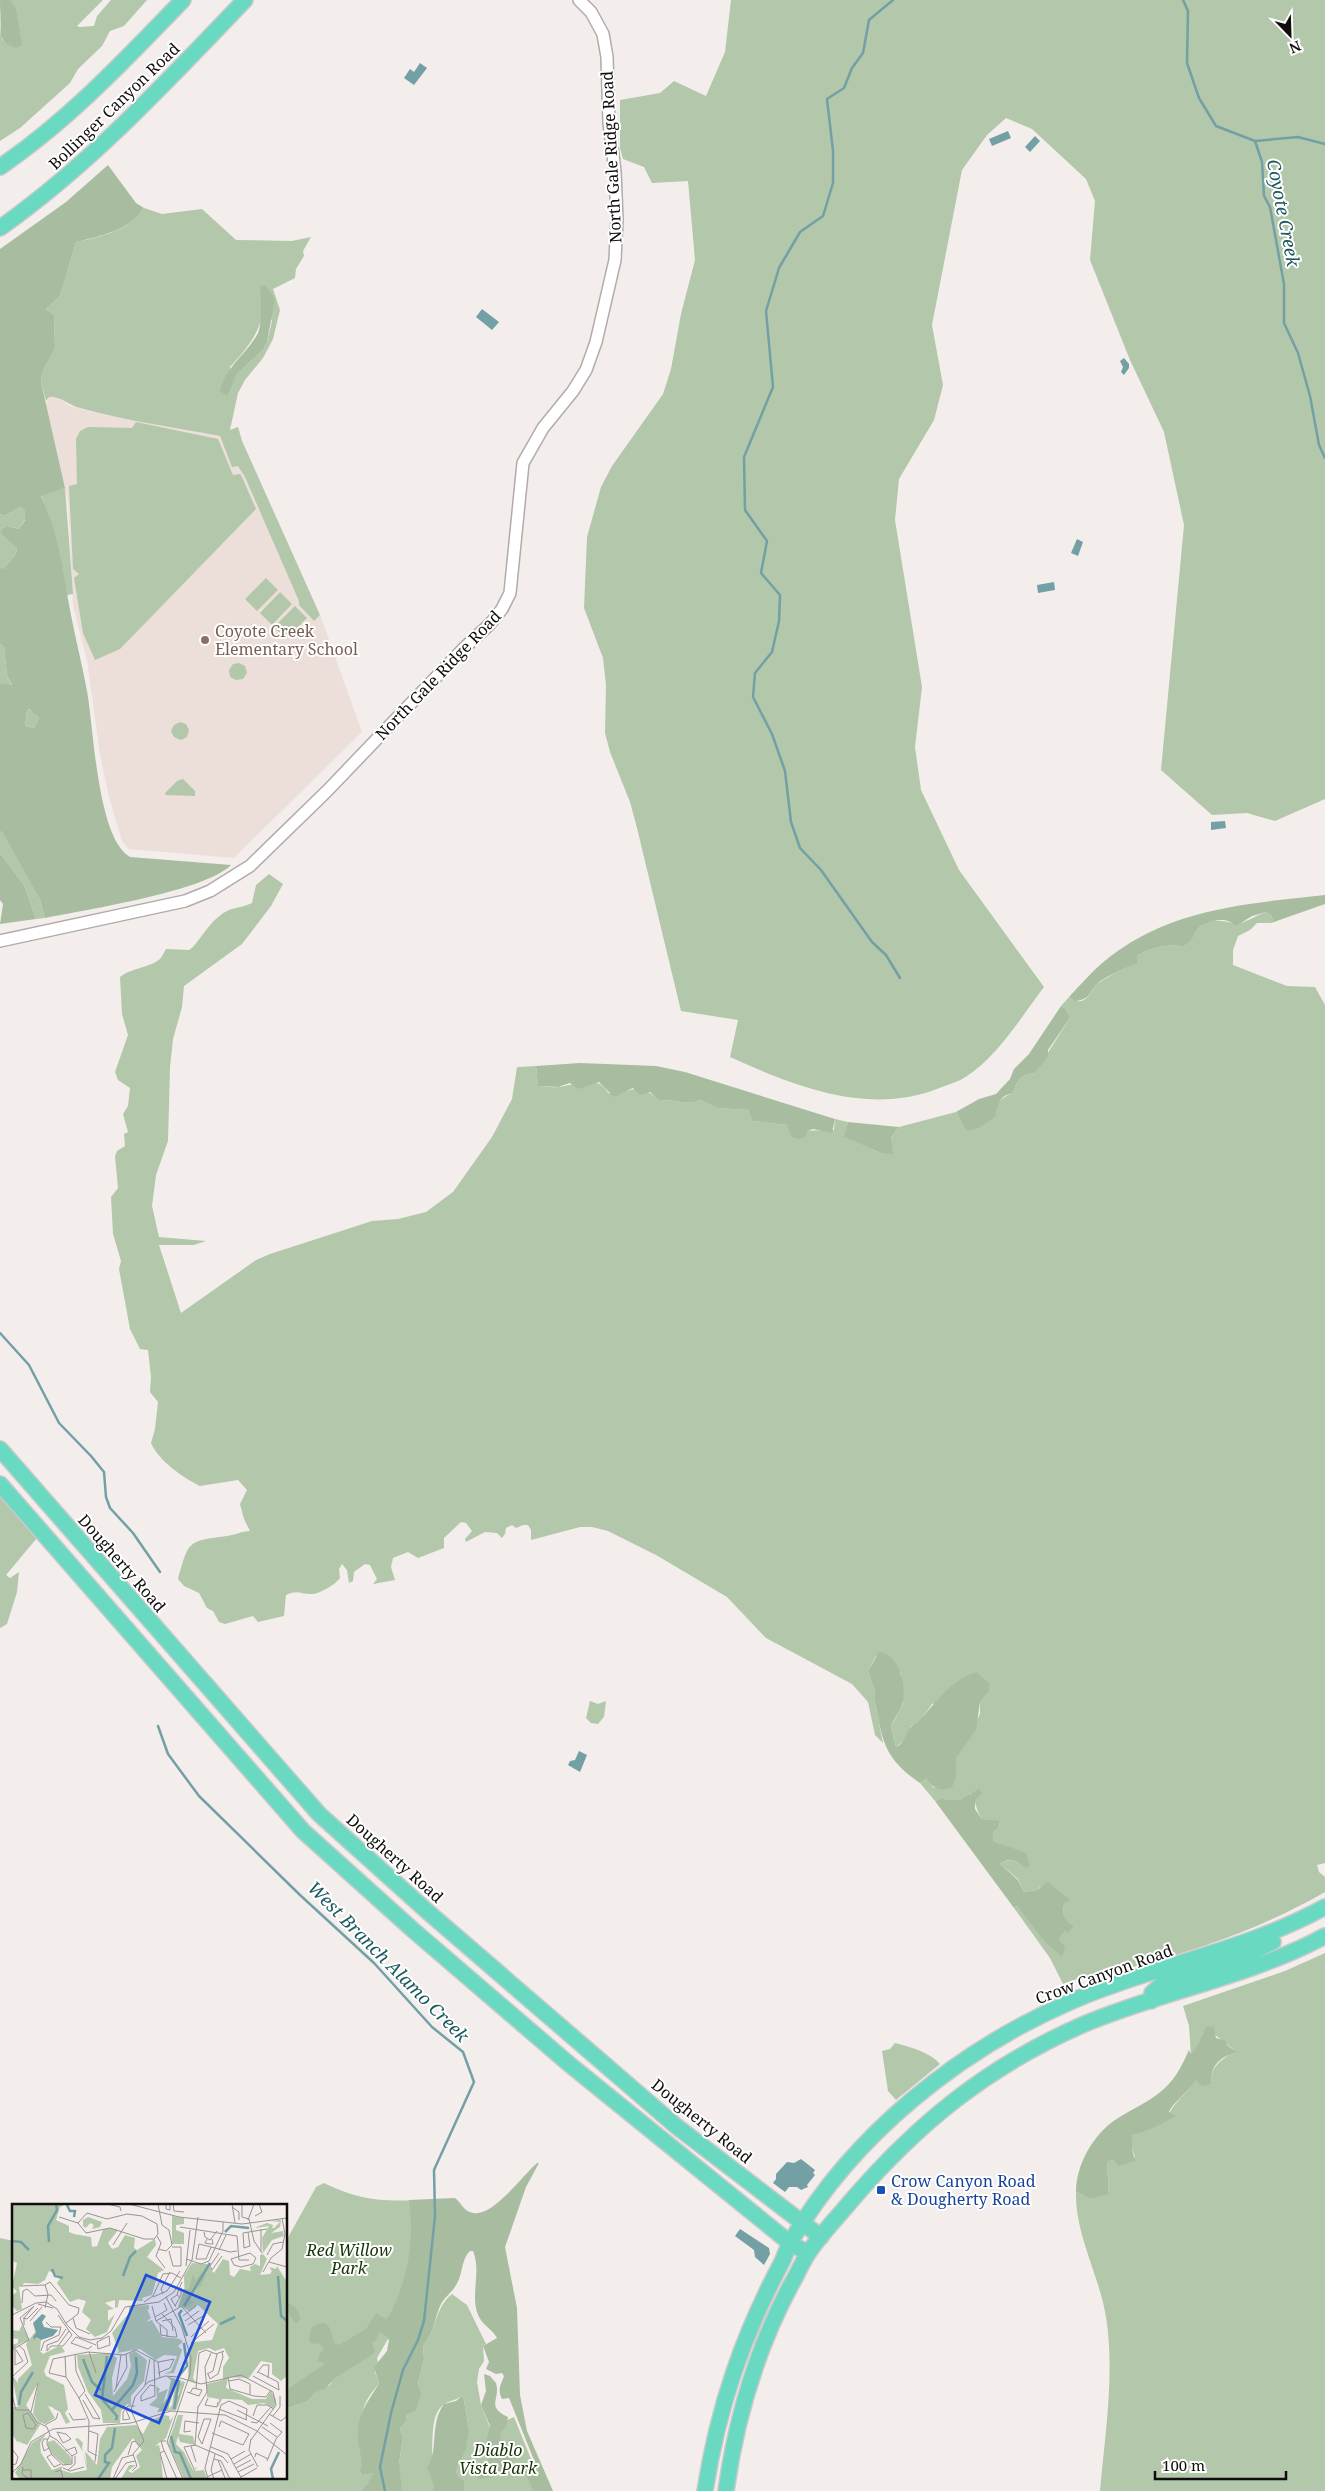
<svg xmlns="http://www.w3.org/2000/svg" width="1325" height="2491" font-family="'Noto Serif',serif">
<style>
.built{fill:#ecded9}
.green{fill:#b3c7ab;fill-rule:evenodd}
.forest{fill:#a8bd9f;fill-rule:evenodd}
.water{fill:#73a0a4}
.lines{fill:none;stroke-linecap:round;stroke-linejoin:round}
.stream{stroke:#73a0a4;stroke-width:2.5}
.minor-casing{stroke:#b1aba9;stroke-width:14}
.major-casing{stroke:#cacaca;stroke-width:18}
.minor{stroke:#fff;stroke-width:11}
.major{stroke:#6ad9c2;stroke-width:15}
.education-dot{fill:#8d6e63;stroke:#fff;stroke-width:2}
.transit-dot{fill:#1a4fb4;stroke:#fff;stroke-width:2}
.labels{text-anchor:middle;stroke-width:4;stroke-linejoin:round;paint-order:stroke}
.street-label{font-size:16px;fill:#100e0d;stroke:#fff}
.education-label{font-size:16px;fill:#785e54;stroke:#fff;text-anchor:start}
.transit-label{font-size:16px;fill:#164399;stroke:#fff;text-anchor:start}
.park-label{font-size:16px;font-style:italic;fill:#163305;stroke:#fff}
.water-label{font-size:18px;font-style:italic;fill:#1c5a60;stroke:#fff}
.inset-river{fill:none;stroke:#73a0a4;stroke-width:2.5}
.inset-road{fill:none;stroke:#989492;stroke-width:1}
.view{fill:#1d4ed8;fill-opacity:0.15;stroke:#1d4ed8;stroke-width:2.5}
.inset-edge{fill:none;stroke:#100e0d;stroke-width:2.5}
</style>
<rect width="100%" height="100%" fill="#f3eeeb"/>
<path class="built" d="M56 396 70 406 102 414 220 436 238 427 242 441 322 620 362 732 234 858 129 849 122 841 109 797 100 755 87 660 73 606 68 501 46 404 49 397Z"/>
<path class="green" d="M0 0H103L77 26 79 27 94 26 97 16 111 0H147L124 26 110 31 102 46 78 69 70 83 20 128 0 141V24L1 37 3 41Z
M731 0H1325V799L1275 821 1247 813 1212 815 1161 770 1184 525 1164 432 1130 360 1090 260 1095 201 1086 179 1032 129 1006 118 987 135 962 170 932 325 943 385 934 420 899 479 895 520 922 687 915 747 921 790 959 870 1044 987C1021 1017 999 1055 967 1076 960 1081 950 1084 942 1087 871 1117 796 1087 730 1057L738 1020 681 1011 637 828 630 802 610 752 605 733 606 685 603 658 584 608 587 537 601 487 612 466 663 394 671 369 681 314 695 260 688 181 652 183 644 167 623 159 620 148V100L660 93 674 81 706 96 725 52Z
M144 208 162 214 202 209 236 240 292 241 311 237 303 251 304 256 296 269 295 278 273 289 280 310 273 339 263 358 245 380 238 393 230 430 238 427 242 441 320 615 314 621 299 605V601L245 477 238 466 232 467 220 436C173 427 126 421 80 408 70 406 59 395 49 397L46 401 41 382 42 373 55 348 54 315 46 309 60 296 76 242C100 237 130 231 144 208ZM261 294 272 321 267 342 263 350 237 374 232 384 230 367C248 348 269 323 261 294Z
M136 422 218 439 233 475 240 474 242 477 256 509 120 649 95 660 83 633 74 578 79 574 73 569 69 486 77 484 76 439 80 431 88 427 132 428Z
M65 488 73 594 67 595 49 515 41 495Z
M20 507 25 511V519L19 529 7 526 3 528 17 548 16 554 3 569H0V514L5 516Z
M266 578 278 590 257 611 245 599Z
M280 592 292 604 272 625 260 613Z
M295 606 307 618 286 639 274 627Z
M0 644 4 647 7 675 12 686 0 683Z
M239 663 245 666 247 673 243 679 236 680 230 677 229 670 233 664Z
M31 709 39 718 34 728 25 726 27 710Z
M180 722 186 724 189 730 187 737 181 740 174 737 171 731 174 725Z
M183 779 195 791V796L166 795 165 793 177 781Z
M2 830 40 900 45 918 36 919 24 885 0 853V832Z
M269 874 283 884 271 906 242 944 184 986 182 1007 173 1039 170 1067 168 1141 156 1175 152 1206 159 1237 206 1241 194 1245H159L181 1313 256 1260 270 1254 372 1221 398 1219 426 1212 453 1192 492 1137 512 1099 517 1067 536 1066 538 1086C545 1086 552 1088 558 1087 575 1085 599 1074 608 1093 632 1096 635 1077 659 1101 674 1098 686 1107 700 1100L717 1108 748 1110 752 1121 787 1125 791 1131 834 1130 835 1119 848 1122 845 1137 881 1153 899 1127 956 1112 966 1131C978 1121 1001 1096 1013 1093 1017 1080 1021 1074 1035 1073L1070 1018 1066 1009 1061 1006 1069 997C1088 1010 1089 989 1100 982 1111 975 1124 967 1137 964V956C1150 948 1168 943 1183 947 1192 942 1192 934 1200 927 1213 914 1228 925 1241 923 1248 921 1257 915 1266 912L1271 915 1273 920 1271 923H1257L1250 930 1238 936 1233 950V965L1287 986 1315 987 1325 1005V1863L1317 1865 1319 1872 1325 1877V1892C1266 1926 1206 1947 1141 1965 1115 1972 1088 1974 1063 1984L1050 1958 1014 1908 1017 1906 1062 1957 1059 1940 1065 1931 1074 1926C1064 1919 1062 1917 1064 1904L1069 1900 1040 1887 1037 1890 1024 1892 1018 1879 1000 1864C1011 1857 1016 1861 1025 1868L1021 1852 993 1841V1833L999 1827 1000 1822 982 1819C976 1810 976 1802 971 1793 964 1801 956 1801 946 1800L944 1797 935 1801 920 1783 926 1779 934 1788 956 1777V1758L980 1714V1702L989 1692 932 1704 920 1721 911 1726 906 1739 896 1747 891 1726 903 1704 901 1673 876 1656 868 1671 875 1692 874 1698 883 1743 875 1735 868 1702 852 1684 766 1638 727 1597 656 1555 608 1531 592 1527H580L531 1540V1530L528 1525H523L516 1528 512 1525 506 1528 505 1534 502 1538 497 1533 485 1532 466 1542 465 1539 472 1531 466 1523 461 1522 444 1538V1548L418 1558 408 1552 393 1558 391 1567 395 1580 373 1584 377 1579 370 1565 365 1564 354 1572 353 1581 349 1583 347 1570 342 1564 339 1569 340 1578C336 1584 321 1593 313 1594 302 1595 298 1589 286 1595L284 1616 258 1622 253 1616 225 1624 219 1622 213 1611 207 1608 199 1593 184 1586 178 1579C189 1541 187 1541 227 1536 235 1535 242 1531 250 1531L244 1519 240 1504 247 1490 238 1480 200 1486C182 1477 159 1461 151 1443L155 1429 158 1402 150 1392 151 1377 148 1350 140 1349 130 1329 119 1269 121 1261 113 1234 111 1197 118 1188 115 1156 117 1151 125 1146 124 1134 128 1132 123 1114 128 1106 130 1088 118 1080 115 1072 128 1035 122 1014 120 977C130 968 150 968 160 959 162 957 164 952 166 949L189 950 193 947C204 934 213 917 229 910 237 907 244 907 252 903L256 885Z
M0 1484 42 1532 6 1575 10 1578 19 1572 17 1592 7 1624 0 1628Z
M590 1701 598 1704 606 1701 604 1717 598 1724 591 1723 586 1718Z
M1325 1953V2491H1100C1105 2434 1115 2373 1106 2317 1099 2274 1075 2235 1076 2192L1090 2199 1109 2193 1107 2162 1113 2160 1122 2164 1135 2157 1132 2149V2135L1166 2121C1171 2104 1186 2095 1196 2080L1212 2081C1210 2064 1225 2060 1234 2050L1214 2034 1203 2032 1199 2047 1191 2055 1189 2026 1183 2006 1285 1971Z
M895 2043C910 2047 930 2052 940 2064L896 2100 888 2091 882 2051 890 2049Z
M324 2183C356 2199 380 2202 416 2200L406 2308 377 2358 378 2363 375 2372 379 2383C375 2389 369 2395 366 2402 355 2426 361 2450 364 2475L374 2472 373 2476 365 2486 399 2464 403 2437 400 2429 407 2420 406 2415 413 2411 420 2394 418 2384 424 2359 423 2346C438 2327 434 2309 452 2294L467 2305 486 2344 483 2346 484 2361 479 2369 477 2382 481 2405 490 2428 514 2417 544 2491H0V2238L14 2241V2477H286V2409L308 2401 313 2393 330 2385 332 2381 286 2401V2241L316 2187ZM463 2395 469 2429 432 2455C433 2440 430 2411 446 2403 452 2400 457 2400 463 2395Z"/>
<path class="forest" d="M0 0H10L16 9 22 45 16 48 7 44 1 37Z
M108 165 136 203 144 208C130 231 100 236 76 242L60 296 46 309 54 315 55 348 42 373 41 382 65 488 41 496C58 530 63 572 70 610 75 637 82 664 87 691 94 728 97 838 130 857L231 865C206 891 85 910 45 918L40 900 2 831 0 832V683L12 685 7 675 4 647 0 644V568L3 569 16 554 17 548 1 533 3 528 7 526 19 529 25 520V511L20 507 5 516 0 514V249L66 202ZM30 709 39 718 34 728 25 726 27 710Z
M265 285 275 299 267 342 263 350 237 374 227 396 220 391C225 367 247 354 258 333 262 325 261 297 260 287Z
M0 853 24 885 36 919 0 924 3 904 0 900Z
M1325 895V904L1271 923 1273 920 1271 915 1266 912 1252 916 1236 926C1228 917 1211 919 1201 926 1193 932 1194 941 1183 947 1168 943 1150 948 1137 956V964C1128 966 1105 977 1098 983 1089 992 1090 1000 1075 1001L1069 997C1079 986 1090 974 1101 964 1166 908 1245 904 1325 895Z
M1061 1006 1066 1009 1070 1018 1048 1050V1056L1035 1073C1021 1074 1017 1080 1013 1093 998 1096 998 1105 995 1117L978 1128 966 1131 956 1112 979 1099 996 1094 1010 1079 1014 1069 1029 1054Z
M580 1063 656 1066 685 1072 835 1119 832 1133 813 1129 807 1131 805 1137 799 1139 792 1137 787 1125 752 1121 748 1110 717 1108 700 1100C686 1107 674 1098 659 1101L650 1092 640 1095 633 1088 614 1097 599 1082 578 1089 570 1083 558 1087 538 1086 536 1066Z
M848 1122 899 1127 891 1138 893 1154 881 1153 844 1137Z
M879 1652C899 1654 906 1684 903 1701 902 1709 894 1718 891 1726L896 1747C907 1742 904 1733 912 1726 914 1723 918 1723 921 1719 938 1699 950 1682 976 1672L989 1683V1692L980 1702 976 1730 956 1758V1777L952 1787C941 1792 934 1789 926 1779L920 1783C882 1757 883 1740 874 1698L875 1692 868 1671Z
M979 1789 982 1793 975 1800V1809L982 1819 1000 1821 999 1827 993 1833V1841L1026 1853 1030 1866 1025 1868C1016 1861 1010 1856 1000 1864L1018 1880 1024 1892 1037 1890 1048 1882 1070 1900 1064 1904C1062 1916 1064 1919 1074 1926L1068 1933 1065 1931 1059 1940 1065 1947 1062 1957 1045 1942 1017 1906 1014 1908 935 1801 944 1797 946 1800H960Z
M1210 2026 1214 2027 1216 2038 1226 2041 1227 2045 1236 2052C1226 2055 1214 2062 1212 2073 1211 2079 1213 2080 1209 2085L1202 2086 1196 2080C1190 2090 1172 2104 1169 2112L1176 2116C1161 2124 1149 2131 1132 2135V2149L1135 2161 1119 2166 1113 2160 1107 2162 1109 2194 1090 2199 1076 2192C1076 2165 1093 2135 1115 2120 1133 2108 1152 2101 1167 2086 1177 2076 1183 2063 1189 2050L1191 2054C1200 2046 1200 2037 1206 2027Z
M537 2163H539L526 2187 505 2247 517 2308 520 2395 527 2431 553 2491H533L523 2467 536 2465 509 2398 502 2399C497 2389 501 2385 504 2376L502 2373 496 2374 486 2369 489 2362 483 2346 497 2338C492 2329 483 2325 479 2317 469 2297 482 2272 473 2251H470C462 2259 463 2269 459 2279 454 2292 446 2295 441 2304 434 2319 435 2331 423 2346L424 2359 418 2384 421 2394 416 2410 406 2415 407 2420 400 2429 403 2437 399 2464 402 2491H362L374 2473 363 2475 360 2471C364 2459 358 2448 358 2436 357 2413 369 2401 379 2383L374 2367 387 2351 389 2340 385 2335 379 2332 376 2340 372 2343 375 2351 373 2354 335 2378 326 2388 314 2393 308 2401 286 2409V2390L325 2364 318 2361 319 2355 324 2349 320 2344 310 2343 309 2340 311 2328C328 2315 331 2329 334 2343L339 2345 366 2329 376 2313 386 2319 389 2316C408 2280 415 2240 409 2200L455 2198C462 2203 463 2211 473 2213 493 2217 522 2176 537 2163Z
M286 2302 295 2307 301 2318 297 2323H295L286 2309Z
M484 2374 490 2376 496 2383C501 2400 485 2406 508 2417L506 2426 500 2433 502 2445 510 2440 517 2446 511 2454 513 2462C508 2470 488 2479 478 2479V2472L490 2457 484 2450 490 2426 481 2405 486 2391Z
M463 2395 469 2429 466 2449 455 2471 459 2478 464 2481V2491H433L434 2485 427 2467C439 2453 429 2424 444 2404L456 2401Z"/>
<path class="water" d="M420 63 427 68 414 85 404 78 410 69 414 72Z
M1008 131 1011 138 992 146 989 139Z
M1035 136 1040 141 1030 152 1025 147Z
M482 309 499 322 492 330 476 317Z
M1124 358 1129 364V368L1124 375 1121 372 1123 367 1120 361Z
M1077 539 1083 542 1078 556 1071 553Z
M1054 582 1055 590 1038 593 1037 585Z
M1225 821 1226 828 1211 830V822Z
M579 1751 587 1755 580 1772 568 1765 570 1761 575 1760Z
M801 2159 815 2170 813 2173 815 2175 807 2185 808 2187 801 2190 797 2187H789L785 2192 773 2183 776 2179V2174L787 2162 794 2163Z
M740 2229 769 2248 770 2254 764 2265 755 2257 754 2250 735 2236Z"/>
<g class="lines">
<path class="stream" d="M893 0 869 20 863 53 852 68 844 88 827 99 833 151V183L823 216 800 232 779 268 766 311 773 387 744 457 745 510 767 541 761 573 780 595 779 621 772 652 755 673 753 697 772 734 785 771 791 822 800 848 821 870 872 942 886 955 900 978
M1183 0 1188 11 1187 63 1199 98 1216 126 1255 141 1298 137 1325 144
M1255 141 1262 162 1264 196 1270 207 1284 284V323L1298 353 1310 396 1319 445 1325 458
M0 1333 29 1365 59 1423 91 1456 104 1472 106 1497 110 1508 133 1533 160 1572
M158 1726 168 1754 199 1796 300 1895 374 1963 432 2027 463 2052 474 2082 434 2170 435 2216 424 2321 418 2340 403 2370 391 2413 380 2467 385 2491"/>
<g class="minor-casing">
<path id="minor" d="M0 941 185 901 210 891 250 866 328 790 463 649 490 624 502 609 510 593 523 463 543 428 573 391 586 370 596 342 615 260 617 219 615 171 609 123 607 57 603 34 591 12 579 0"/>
</g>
<g class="major-casing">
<path id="major" d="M0 167C69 120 125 60 183 0
M0 228C93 162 166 82 245 0
M0 1449 319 1814 428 1912 676 2126 821 2237
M0 1484 303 1831 413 1930 569 2064 790 2243 808 2253
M1151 2001 1152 1993 1162 1984 1246 1955 1273 1942
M705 2491C718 2408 742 2337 782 2262 785 2256 787 2248 791 2241 854 2134 959 2050 1072 2001 1155 1965 1245 1951 1325 1907
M726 2491C736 2418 757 2348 792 2283 798 2273 802 2262 809 2252 821 2234 837 2218 851 2201 918 2123 987 2067 1082 2025 1162 1991 1249 1977 1325 1936"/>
</g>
<use href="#minor" class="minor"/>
<use href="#major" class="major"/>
</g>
<circle class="education-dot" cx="205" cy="640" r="5"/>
<rect class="transit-dot" x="876" y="2185" width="10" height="10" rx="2.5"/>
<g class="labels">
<g class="street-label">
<text transform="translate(114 106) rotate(-44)" y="6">Bollinger Canyon Road</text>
<text transform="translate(611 157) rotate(-93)" y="6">North Gale Ridge Road</text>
<text transform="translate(438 675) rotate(-46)" y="6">North Gale Ridge Road</text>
<text transform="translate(122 1563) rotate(49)" y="6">Dougherty Road</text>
<text transform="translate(395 1858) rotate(42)" y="6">Dougherty Road</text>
<text transform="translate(1104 1974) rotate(-20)" y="6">Crow Canyon Road</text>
<text transform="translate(702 2121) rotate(39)" y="6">Dougherty Road</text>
</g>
<g class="education-label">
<text x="215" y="637">Coyote Creek<tspan x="215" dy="18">Elementary School</tspan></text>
</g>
<g class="transit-label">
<text x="891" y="2187">Crow Canyon Road<tspan x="891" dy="18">&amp; Dougherty Road</tspan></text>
</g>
<g class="park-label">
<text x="349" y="2256">Red Willow<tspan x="349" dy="18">Park</tspan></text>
<text x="498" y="2456">Diablo<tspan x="498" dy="18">Vista Park</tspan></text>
</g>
<g class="water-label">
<text transform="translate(1283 213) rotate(79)" y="6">Coyote Creek</text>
<text transform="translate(388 1962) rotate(45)" y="6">West Branch Alamo Creek</text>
</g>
</g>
<g transform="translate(12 2204)">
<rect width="275" height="275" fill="#f3eeeb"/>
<path d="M0 0H54L48 3 44 16 57 22V28L62 30 79 33 80 43 85 42 91 26 96 24 106 26 96 39 100 45 106 43 113 31 123 34 122 44 125 46 143 35 144 41 135 53 152 66 146 69 140 91 130 94 131 97 107 96 106 103 103 104V96L93 99 102 105 96 106V117L103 110 95 128 83 133 74 125 79 116 70 108 74 97 66 95 58 98 45 79 49 73 37 67 33 76 26 80 13 79 7 83 10 105 5 107 0 102V91L5 88 0 82 5 59 0 57ZM160 12 172 14V20L164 21V26L172 29V40H160ZM76 13 90 18 88 23 80 25 82 21 78 19 74 24 71 22V16ZM268 16 269 17 268 23 259 29 271 27 272 32 260 36 251 49 250 34 257 22 242 24 255 19 261 21 260 24H262L268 18 257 17ZM251 50 255 55 248 71 258 70 260 67 257 63 264 65 265 62 275 78V172L269 177 260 170V159L249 157 237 174 216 173 214 184 240 195H254L259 187 264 196 262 204 252 199 236 201 230 196 216 195H210L206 203 207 195 195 193V180L211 176V163L217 154 212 144 203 147 197 144 186 147 181 174 185 180 176 176 177 144 183 138 200 136 206 120 186 101 177 107 172 104 180 92 173 99 172 72 180 59 195 60 202 69 211 55 217 57 218 71 222 73 228 65 239 67 238 63 243 60 248 62V51ZM137 101V106L135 105 139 114 134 118 140 116 150 133 168 135 171 138 166 142 170 146 162 169 152 170 159 167 165 152 152 151 144 156 128 145 105 149 107 147 100 129 117 109V102ZM10 121 17 136 5 141 0 149V141L6 139V135L0 134V126L7 127ZM23 128 28 131 25 134 29 136 28 147 31 150 45 143H50L53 148 38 152 32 167 34 172 52 181 56 205 53 209 58 218 54 220 48 208 42 205 41 208 42 204 36 202 43 214 33 220 27 218 21 210 26 179 14 201 28 221 15 241 5 237 7 241 0 230V203H6L0 171 6 179V175L20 161 14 140ZM123 147 135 156 132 177 119 192V201L115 200 109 207 108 219H91L89 206 76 188 66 163 65 151 98 149 105 154 100 174 101 192 115 175 119 162 117 150ZM164 173 165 179 166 174 171 181 164 193 163 205 156 206 160 201ZM144 182 148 185 146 189 156 185 149 205 137 201 145 194ZM152 211 157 212 158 217 162 211 154 234 143 242 147 241 148 245 151 275H109L117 261H124L116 267 120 269 128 263 124 252 130 246 121 234 100 263 98 275H8L3 269 20 239 34 230 28 239 29 249 40 266 51 262 49 266 59 269 75 266 71 248 63 235 66 234 71 239 70 244 75 262 73 247 85 261 88 235 95 223 124 221 131 230 138 217ZM166 211H171L167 230 181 232 183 241 168 238 166 232 164 240 172 248 181 266 185 263 183 267 192 266 195 275H179L178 270V275H172L156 239ZM42 236 58 252 60 259 53 261 41 251 36 242V238Z" fill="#b3c7ab"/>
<path d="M191 67 194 70 189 82 181 87 178 97H183L173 104 166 103 172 85H177L181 70 184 76ZM154 172 173 178 164 206 145 208 155 194 159 176ZM170 176 169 182 172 178 166 192 164 188 163 203 161 200 163 205 156 206 163 183Z" fill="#a8bd9f" fill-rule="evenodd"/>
<path d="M30 110 34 112 30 118 32 123 46 126 41 132 29 136 24 133 22 136 21 133 24 129 21 119Z" fill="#73a0a4"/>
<path class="inset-river" d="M55 1 58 7H63L62 13M213 28 219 22 237 24M0 37 9 38 17 46M37 38 36 22 45 6 44 0M40 65 43 72 51 74M111 72 118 53 124 47M266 72 269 112 275 117M172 102 198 59M170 106 167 110 175 132M208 120 223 113M95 152 90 195 105 212 104 216M71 155 80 178 89 186M167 172 175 162 172 139M7 201 9 188 21 168M162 205 167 176M99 207 121 181 125 169 124 153M159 232 163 248 168 249 179 275M86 275 97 259 93 258V251L100 244 103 224M261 275 259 265 267 248"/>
<path class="inset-road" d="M95 0 108 3 109 7M117 0 167 13 230 20 275 14M146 0 150 21 157 26 160 41 154 47 146 45M154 0V5L158 6V0M161 0 162 7 172 8M220 0 223 19M230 0V13L237 15 242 37 250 49M220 3 227 8V16M75 9 95 15 115 10 130 12 145 20 146 30 142 35H132L98 24 74 29 66 19ZM243 12 250 8 247 0M47 13 66 19M236 16 242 0M168 23 225 32 227 56H237M192 28 193 33 198 36 205 27M236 28 238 42 232 44 231 29 255 25M145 32 149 39 144 52 153 64M195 35 193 39 198 40H201L200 35M101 41 115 19M199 43 194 55H184L187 40 207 45 218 48 225 47M207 46 214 31M157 47 161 62H169V43H160M249 47V25M207 49 198 62 200 66 210 52M238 49 244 54 241 60 229 63 222 61 219 55ZM255 51 261 40 271 38M174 55 189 60 197 57 211 27V18M257 58 275 63M174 62 178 26M251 68 259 54 270 45 273 30 270 14M8 82 33 81M151 90 149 85 158 68M141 93 155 87 168 67M154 93 170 124 179 154 178 170 155 238 171 275M168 94 165 90 170 78M132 98 141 92 151 70 160 69 169 74M10 99 11 87 15 85 23 92 39 91 44 97M26 100 41 104M140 102 144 117 155 126V133M163 102 169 91V84M164 103 159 95 165 91M170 103 194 129M33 104 36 90 33 81 38 78 57 101 67 104 66 110 54 119M150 110 163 124 165 133H161M0 111 24 99 34 98 45 105 55 121 67 133 78 136 90 134 99 127 113 103 147 98 162 88 180 56 186 13M46 111 60 131 51 142H39L35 147V141L46 137 54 125M171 112 184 102M143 113 155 106 152 99M11 114 15 115 26 104M61 114 64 124 78 130M18 117 30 103M144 117 168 103M150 117 159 115 161 127M173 117 187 107M34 118 39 123H49M12 121V114L22 102M148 121 149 131 161 133M176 121 191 112M97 132 98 141 86 145 85 138ZM179 133 197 117M179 139 202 120M46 142 57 127M80 142 76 145 59 139 64 133 84 141M4 146 11 157 3 161V144L17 136 8 114 21 103M29 147 32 138 47 131 49 123M77 148 84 169M63 150 64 167 73 187 67 194M53 152 54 173 67 194M142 156 143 192 129 197V192L138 181 143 182M146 158 162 155 158 164 146 169M245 169 251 161H257L256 174M195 170 201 167 205 150M196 170 198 175 206 170 211 153 210 148M1 172 16 158 12 146 6 141M241 172 267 186 266 178 246 168M54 173 37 169 41 155 76 148 112 151 124 146 146 158 148 174M165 173 189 180 229 171 261 188 264 201 239 236M216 173 218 185 242 192 254 193 259 186M217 177 227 175 238 180V190M133 181 138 155M104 184 109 151M184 185 187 149 194 146 204 150 212 147M102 188 115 163 114 150M175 188 187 192 190 186 181 184 178 189M0 191 4 206H17L25 218 35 223 38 231 35 237V240L40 251 51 261 60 260V252L45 236 38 232M67 194 77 217 76 247 85 252M196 194 193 201 205 203 206 198M71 196 81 214 88 215 73 190M186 202 183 241 211 253 216 259M186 203 195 188 193 163 199 149M207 205 235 216M114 206 118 215 111 216V208L116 202H123M225 206 256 222M19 208 26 179M16 209 24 221 22 225 14 224 11 211ZM57 209 61 216 74 215M257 210 269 217 275 212M241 212 245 201H255L262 205M261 212 268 203V192M192 215H199L190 240 186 233ZM239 218 245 219 259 203M258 219 270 228 264 235M33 221 44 215 46 209M250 223 265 233M77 227 86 230 83 258M179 227 172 228 173 217 187 219M45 228 54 230 59 235 51 239ZM200 229 231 241 237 230 209 217 207 223M36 235H32L30 239 32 247 37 244M239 235 237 246 246 263M154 237H149L151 244 165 275M179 242 184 258M199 243 216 250 230 275M0 245 6 253 4 260 0 261M53 247 63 243 65 249 60 252M152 247 148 249 155 275M40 250 35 253 42 263 49 260M116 251 120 238 123 237 128 243M243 253 244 249 256 255M202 255 209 257 218 275M219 255 233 247M206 256 213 274M255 257 264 235M222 260 239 250M11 263 10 270 17 275M51 264 58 267 72 263M224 264 239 256M182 265 172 243 184 241M11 266H19V275M56 266 63 260V252M120 267 125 262 121 250 132 237 119 206 123 193 136 178 153 172 166 173M43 268 49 266 51 275M226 268 242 260M0 269 9 260 19 238 41 225 119 219 159 207 213 211 245 227 275 251M195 273 210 266M229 273 245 264M101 275 110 254 121 251M103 275 114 259 123 257M196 275 193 264 209 201 217 197 235 205 234 216M202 275 199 266 203 250"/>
<path class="view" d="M134 71 198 98 147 219 83 191Z"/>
<rect width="275" height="275" class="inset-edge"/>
</g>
<g transform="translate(1290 35) rotate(157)" stroke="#ffffff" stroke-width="4" paint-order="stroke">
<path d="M0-4L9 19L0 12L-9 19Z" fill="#100e0d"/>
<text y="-8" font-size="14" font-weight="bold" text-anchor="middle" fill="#100e0d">N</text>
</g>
<path d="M1155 2471v8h131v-8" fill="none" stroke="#100e0d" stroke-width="2.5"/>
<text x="1162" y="2471" font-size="15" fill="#100e0d" stroke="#ffffff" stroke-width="4" paint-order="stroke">100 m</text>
</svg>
